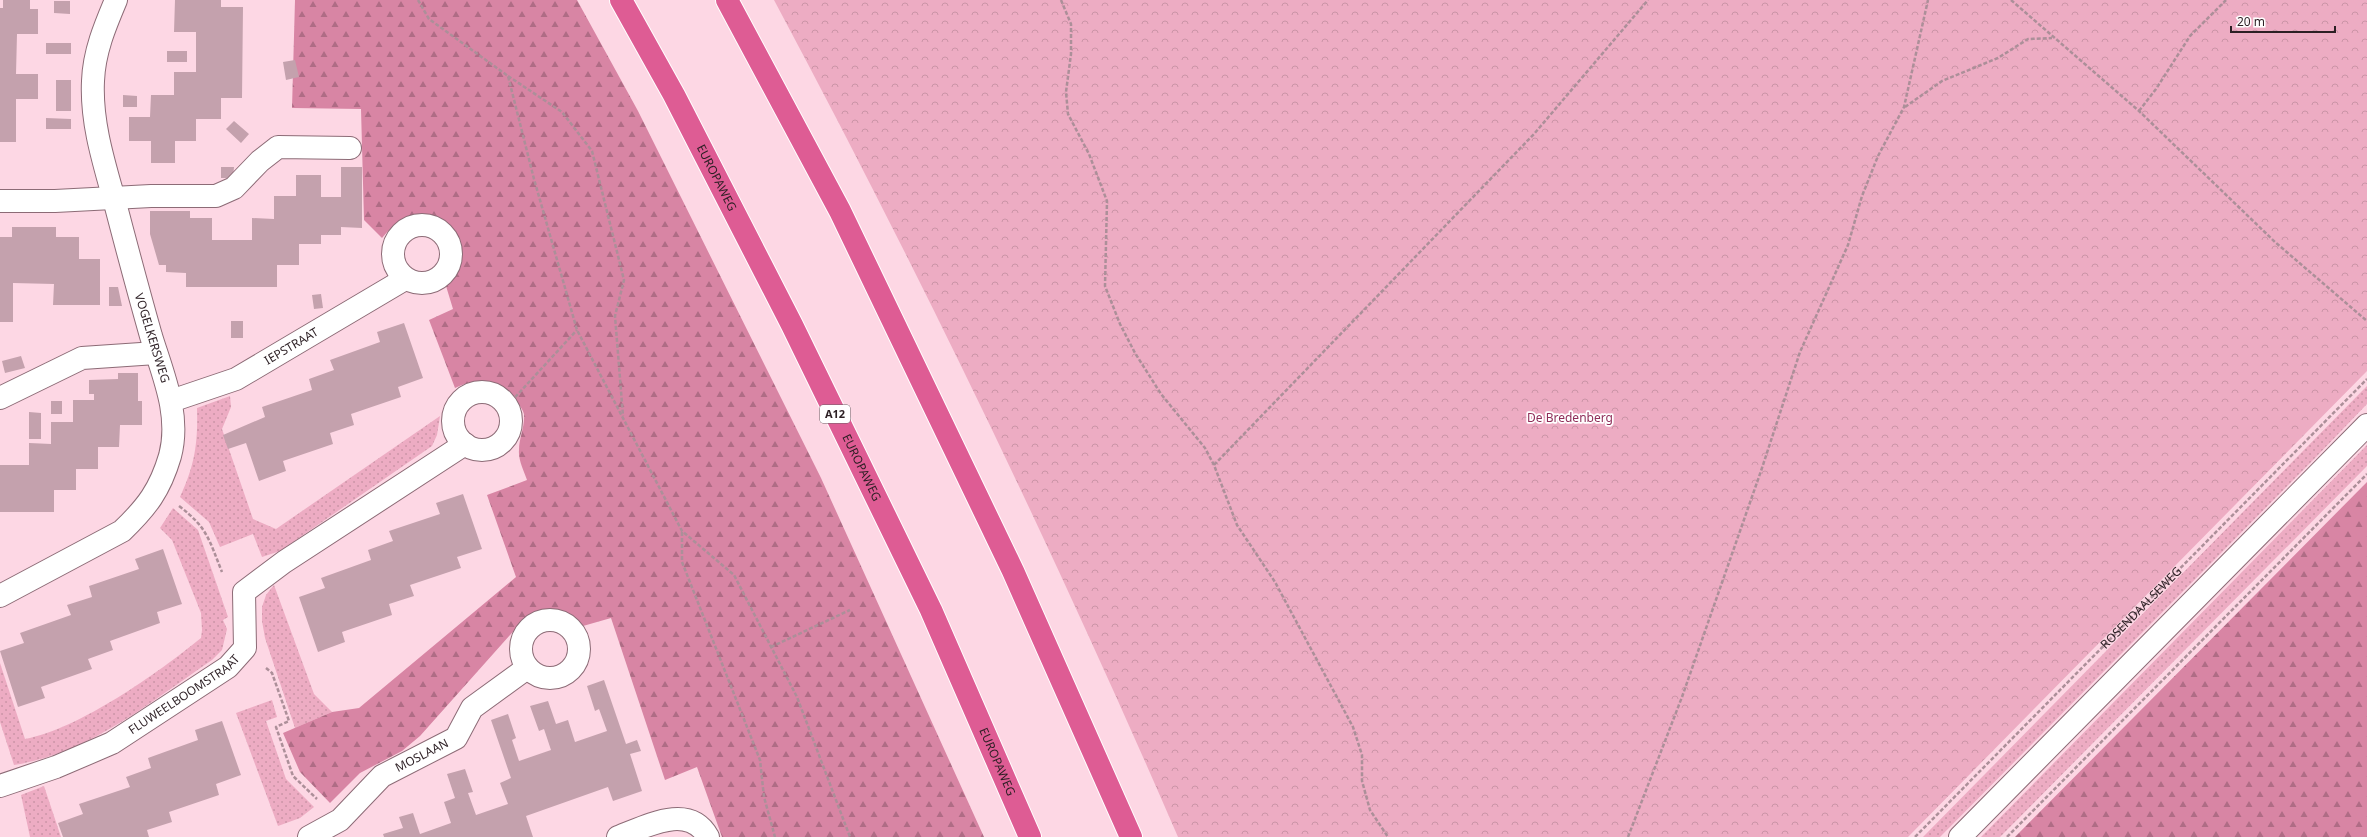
<svg xmlns="http://www.w3.org/2000/svg" width="2367" height="837" font-family="'Noto Sans',sans-serif">
<style>
.grass{fill:url(#grass-dots)}
.forest{fill:url(#forest-firs)}
.park{fill:url(#park-crowns)}
.building{fill:#c4a1ad}
.lines{fill:none;stroke-linecap:round;stroke-linejoin:round}
.street-casing{stroke:#8c6b76;stroke-width:24}
.secondary-casing{stroke:#8c6b76;stroke-width:24}
.highway-casing{stroke:#fff;stroke-width:24}
.path{stroke:#ac8f99;stroke-width:2.5;stroke-dasharray:4 2;stroke-linecap:butt}
.street{stroke:#fff;stroke-width:22}
.secondary{stroke:#fff;stroke-width:22}
.highway{stroke:#de5c94;stroke-width:22}
.labels{text-anchor:middle;stroke-width:3.5;stroke-linejoin:round;paint-order:stroke}
.shield{fill:#fff;stroke:#6b6266;stroke-width:1}
.shield-label{font-size:11px;font-weight:bold;fill:#2c1f24}
.street-label{font-size:12px;fill:#2c1f24;stroke:#fff}
.park-label{font-size:12px;fill:#8e2d59;stroke:#fff}
</style>
<defs>
<pattern id="grass-dots" width="8" height="8" patternUnits="userSpaceOnUse"><rect width="8" height="8" fill="#edacc3"/><path d="M2 2h.1M6 6h.1" fill="none" stroke="#cb94a7" stroke-width="1.8" stroke-linecap="round"/></pattern>
<pattern id="forest-firs" width="22" height="20" patternUnits="userSpaceOnUse"><rect width="22" height="20" fill="#d885a4"/><path d="M5 1l3.5 6h-7zM16 11l3.5 6h-7z" fill="#af6c85"/></pattern>
<pattern id="park-crowns" width="20" height="18" patternUnits="userSpaceOnUse"><rect width="20" height="18" fill="#edacc3"/><path d="M2 6a3 3 0 1 1 6 0M12 15a3 3 0 1 1 6 0" fill="none" stroke="#cb94a7"/></pattern>
</defs>
<rect width="100%" height="100%" fill="#fdd7e4"/>
<path class="grass" d="M2367 386V404L2317 456 1940 837H1923Z
M230 396 231 407 222 429 253 519 276 529 440 416 437 435 432 446 280 551 262 557 253 534 220 547 209 522 180 497C195 465 198 443 197 408Z
M2367 445V466L2000 837H1981Z
M173 508 198 530 228 617 223 620 227 629 222 650 212 660C150 702 90 753 14 765L0 722V663L25 739C79 729 158 673 201 638L202 630 201 613 172 540 160 528Z
M274 585 314 694 332 712 295 728 265 638 262 621V607L266 595Z
M272 700 277 717 266 721 286 779 314 807 300 818 278 826 236 713Z
M44 786 61 837H30L21 795Z"/>
<path class="forest" d="M295 0H577L638 111 821 478 984 837H722L697 767 665 780 611 618 583 626C562 610 551 607 526 617L420 736 402 751 360 773 330 803 300 772 283 733 332 712 359 708 516 577 487 495 527 480C524 471 518 460 519 450 519 438 525 427 524 414 523 410 520 406 518 403 505 379 477 376 455 388L429 320 453 309 446 286C485 250 432 175 382 238L364 220 361 109 292 108Z
M2367 482V837H2015Z"/>
<path class="park" d="M774 0H2367V371L1908 837H1178C1055 553 920 273 774 0Z"/>
<path class="building" d="M3 0H30V9H38V34H17L16 74H38V99H16V142H0V8H3Z
M175 0H221V7H243L242 98H221V119H196V141H175V163H151V141H129V117H150L151 95H174V72H196V32H174Z
M54 1H70V14L54 13Z
M46 43H71V54H46Z
M167 51H187V62H167Z
M295 60 299 77 286 80 283 62Z
M56 80H71V111H56Z
M123 95 137 96V107H123Z
M46 118 71 119V129H46Z
M234 121 249 134 241 143 226 129Z
M221 167H234L233 178H221Z
M341 167H362V228L341 227V235H321V244H299V265H277V287H186V273L166 272V265H159L150 234V211H190V218H212V240H252V218L274 219V196H296V175H321V197H341Z
M12 227H56V237H79V259H100V305H53L54 284 13 283V322H0V237H12Z
M109 287H118L122 306H109Z
M321 294 323 308 314 309 312 295Z
M231 321H243V338H231Z
M404 323 423 378 398 387 401 397 351 414 354 425 330 433 333 444 283 461 286 471 259 481 246 443 228 449 223 435 265 417 262 407 312 390 309 379 334 370 330 360 380 342 377 332Z
M21 356 25 368 5 373 2 361Z
M118 373H138V401H142V425H120L119 447H98V469H76V490H54V512H0V465H29V443L51 444V422H73V400H94V394H89V380L118 379Z
M51 401H62V414H51Z
M29 412 41 413V439H29Z
M463 494 482 549 457 557 461 568 410 585 414 596 389 604 392 615 342 632 345 642 318 652 299 597 325 588 321 578 371 560 368 550 393 541 389 531 440 514 436 503Z
M163 549 182 604 157 612 160 623 110 641 113 650 88 659 92 669 41 687 45 698 18 707 0 651 24 643 20 633 71 615 67 605 92 597 89 586 139 569 135 559Z
M604 680 626 744 637 740 641 751 630 754 642 791 613 801 608 787 526 816 533 837H384L383 834 403 828 399 817 413 813 420 834 451 823 444 802 455 798 447 774 465 769 473 792 468 793 476 815 508 804 500 783 511 778 491 720 508 714 516 738 512 740 519 761 551 750 544 729 539 731 530 706 548 701 556 724 568 720 575 742 607 731 599 709 595 711 587 686Z
M222 721 241 775 216 784 219 795 169 812 172 822 147 830 149 837H63L58 823 83 814 79 804 130 787 126 777 151 768 148 758 198 740 195 730Z"/>
<g class="lines">
<g class="street-casing">
<g id="street">
<path d="M0 201H55L151 196H216L234 188 260 161 278 147 350 148"/>
<circle cx="422" cy="254" r="29"/>
<circle cx="482" cy="421" r="29"/>
<path d="M0 398 82 358 156 353"/>
<path id="s2" d="M171 401 236 379 405 279"/>
<path d="M0 596 122 531C147 507 160 490 170 456 181 415 163 375 151 336 138 290 126 245 114 199 103 160 91 121 93 81 94 52 105 26 116 0"/>
<circle cx="550" cy="649" r="29"/>
<path id="s3" d="M0 786 56 767 112 743 228 667 245 648 244 592 284 562 465 444"/>
<path id="s4" d="M309 837 340 820 382 776 456 738 472 708 527 668"/>
<path d="M618 837C645 827 689 802 708 837"/>
</g>
</g>
<g class="secondary-casing">
<path id="secondary" d="M1960 837 2367 425"/>
</g>
<g class="highway-casing">
<g id="highway">
<path id="s5" d="M621 0 674 95 792 325 931 610 1030 837"/>
<path d="M727 0 840 211 1013 571 1131 837"/>
</g>
</g>
<g class="path">
<path d="M418 0 429 19 508 76 534 179 577 330 682 531 734 575 797 697 850 837"/>
<path d="M1061 0 1071 24V54L1066 92 1068 114 1089 154 1107 201 1105 286 1120 324 1135 353 1161 394 1205 448 1214 465 1237 525 1275 582 1353 727 1362 755V781L1370 810 1388 837"/>
<path d="M2011 0 2139 111 2275 242 2367 321"/>
<path d="M508 76 562 112 592 151 624 280 615 316 623 416"/>
<path d="M1905 107 1942 81 1998 58 2028 39 2052 38"/>
<path d="M2139 111 2156 89 2190 36 2226 0"/>
<path d="M507 406 577 330"/>
<path d="M1214 465 1534 134 1648 0"/>
<path d="M179 506C208 528 209 540 222 572"/>
<path d="M682 532V562L760 760 764 797 775 837"/>
<path d="M771 647 850 610"/>
<path d="M266 668 272 673 289 721 276 727 293 776 317 799"/>
<path d="M1628 837 1682 697 1761 471 1800 352 1848 245 1862 196 1878 156 1904 107 1928 0"/>
<path id="s1" d="M1915 837 2367 379"/>
<path d="M2007 837 2367 474"/>
</g>
<use href="#street" class="street"/>
<use href="#secondary" class="secondary"/>
<use href="#highway" class="highway"/>
</g>
<g class="labels">
<rect class="shield" x="820" y="405" width="30" height="18" rx="3"/>
<g class="shield-label">
<text x="835" y="418">A12</text>
</g>
<g class="street-label">
<text dy="4" stroke="none"><textPath href="#s5" startOffset="202">EUROPAWEG</textPath></text>
<text transform="translate(152 338) rotate(73)" y="4">VOGELKERSWEG</text>
<text dy="4" stroke="none"><textPath href="#s2" startOffset="133">IEPSTRAAT</textPath></text>
<text dy="4" stroke="none"><textPath href="#s5" startOffset="526">EUROPAWEG</textPath></text>
<text dy="4" stroke="none"><textPath href="#s1" startOffset="322">ROSENDAALSEWEG</textPath></text>
<text dy="4" stroke="none"><textPath href="#s3" startOffset="207">FLUWEELBOOMSTRAAT</textPath></text>
<text dy="4" stroke="none"><textPath href="#s4" startOffset="141">MOSLAAN</textPath></text>
<text dy="4" stroke="none"><textPath href="#s5" startOffset="850">EUROPAWEG</textPath></text>
</g>
<g class="park-label">
<text x="1570" y="422">De Bredenberg</text>
</g>
</g>
<path d="M2231 26v6h104v-6" fill="none" stroke="#2c1f24" stroke-width="2"/>
<text x="2237" y="26" font-size="12" fill="#2c1f24" stroke="#ffffff" stroke-width="3" paint-order="stroke">20 m</text>
</svg>
